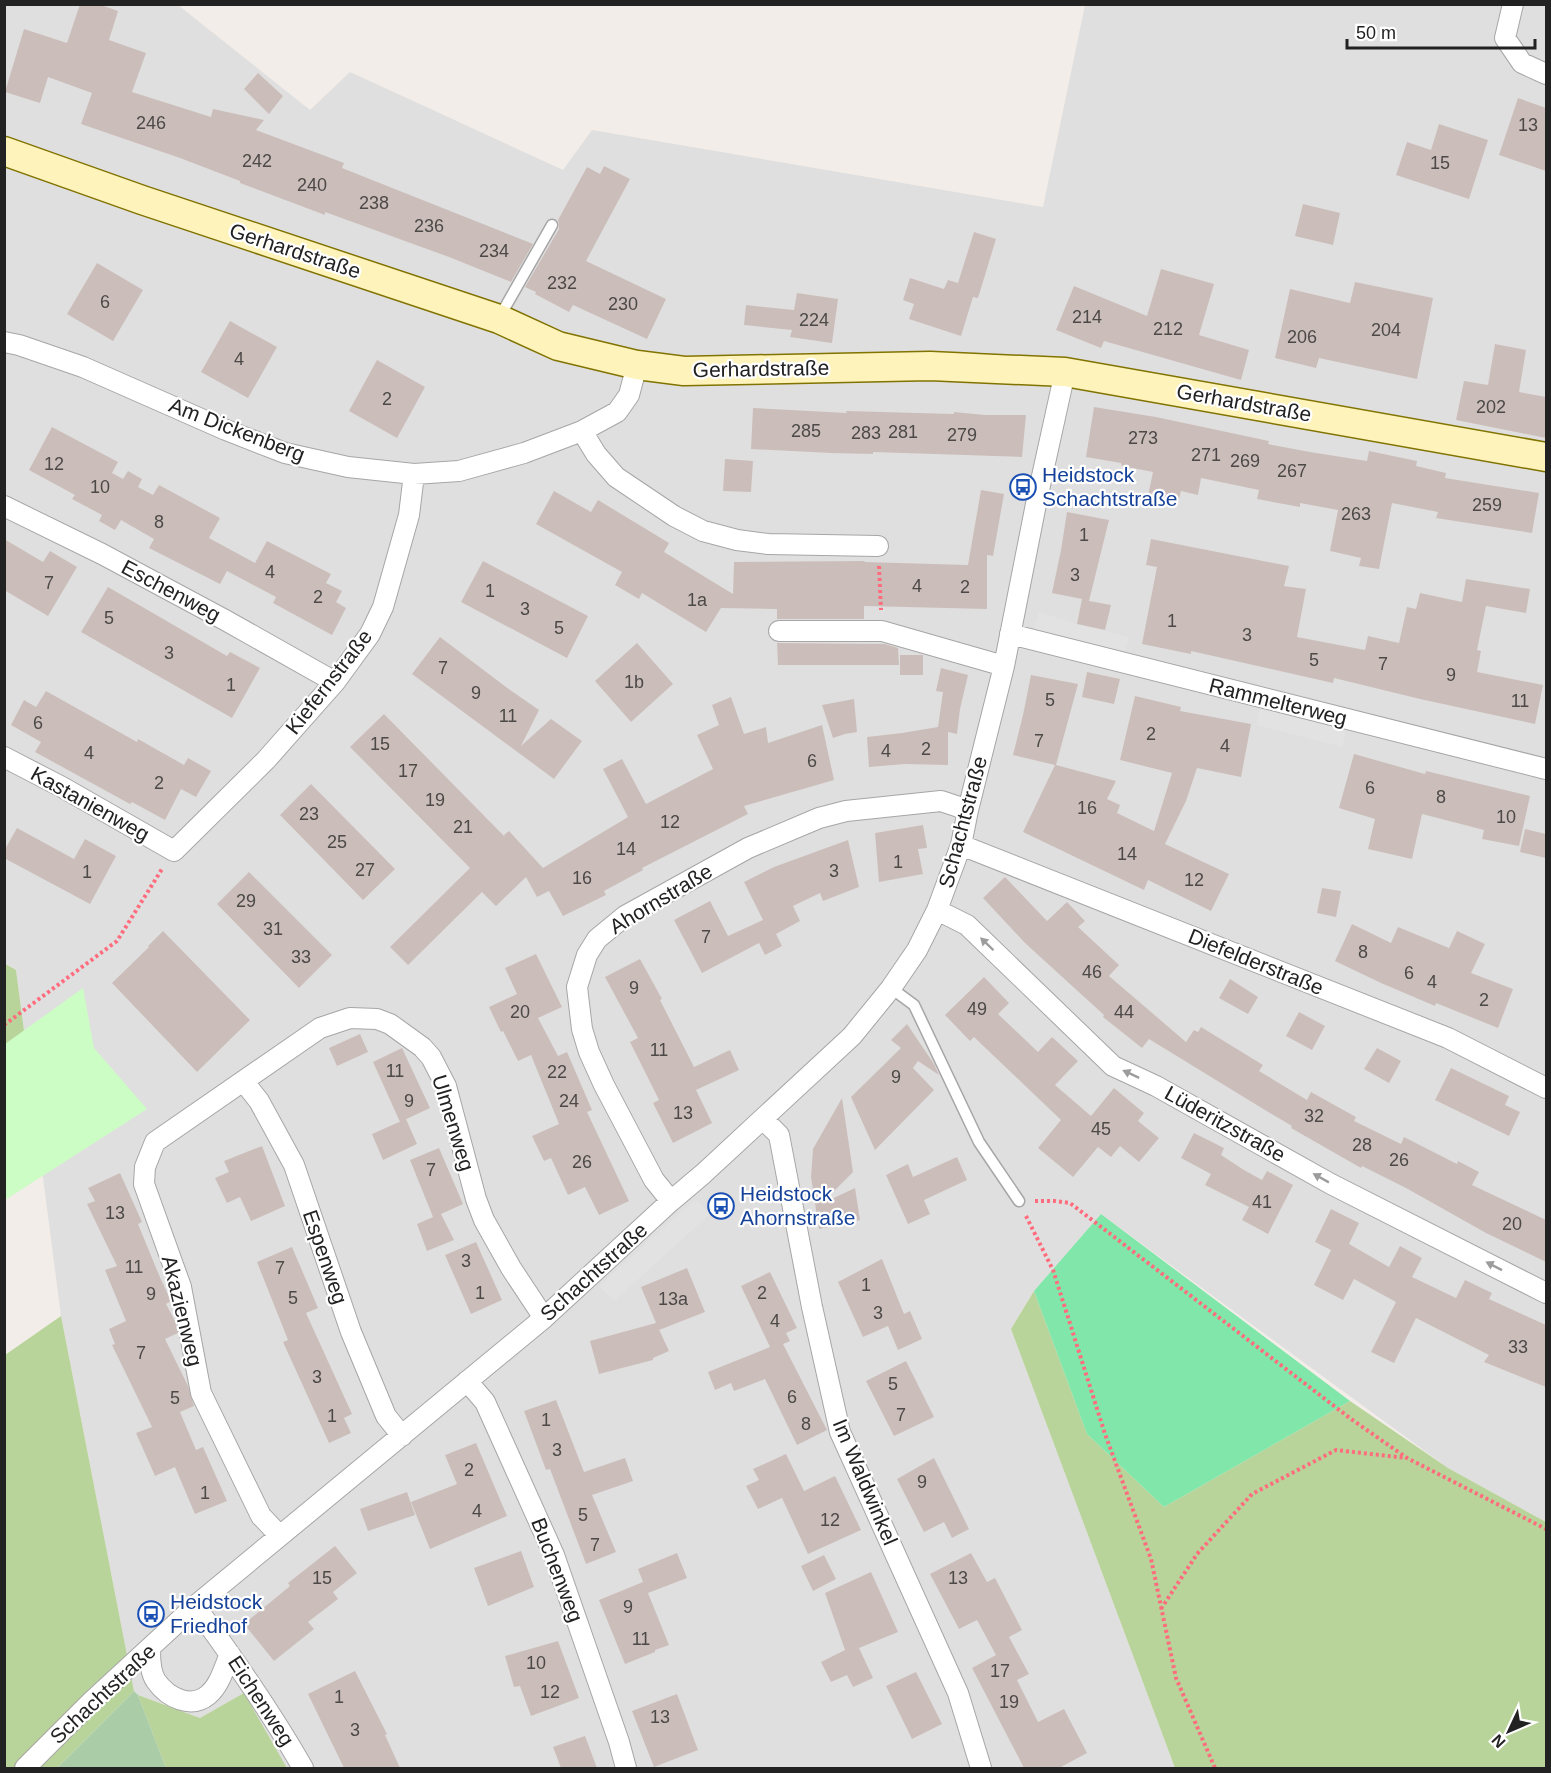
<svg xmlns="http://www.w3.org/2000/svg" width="1551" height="1773" font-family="Helvetica,sans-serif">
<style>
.residential{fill:#e0dfdf}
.forest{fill:#b8d49a}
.cemetery{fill:#aacda7}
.park{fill:#ccfdc4}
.pitch{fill:#81e6a9}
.parking{fill:#e2e2e2}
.building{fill:#cbbeba}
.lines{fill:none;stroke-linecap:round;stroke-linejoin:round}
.lane-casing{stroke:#a6a6a6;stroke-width:13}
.street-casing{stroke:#a6a6a6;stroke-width:22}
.secondary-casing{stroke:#817300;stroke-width:31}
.path{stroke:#ff6c7d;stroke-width:4;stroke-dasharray:3 3;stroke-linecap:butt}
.lane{stroke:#fff;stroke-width:10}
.street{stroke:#fff;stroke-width:20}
.secondary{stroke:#fef3ba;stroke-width:28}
.oneway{fill:#9c9c9c}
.labels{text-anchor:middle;stroke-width:4.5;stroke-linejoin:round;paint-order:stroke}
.number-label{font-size:18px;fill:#4c4948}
.street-label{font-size:21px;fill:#222;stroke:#fff}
.transit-label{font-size:21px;fill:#164399;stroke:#fff;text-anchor:start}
</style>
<rect width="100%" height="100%" fill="#f2ede8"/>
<path class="residential" d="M4 5H178L310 110 350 72 563 170 592 130 1043 207 1085 5H1546V1522L1448 1468 1101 1214 1034 1291 1011 1329 1175 1768H287L244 1694 200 1718 138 1695 134 1691 61 1316 16 970 5 963Z"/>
<path class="forest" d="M4 963 16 970 28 1061 4 1070Z
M1034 1291 1087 1434 1164 1507 1350 1401 1448 1468 1546 1522V1768H1175L1011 1329Z
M61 1316 134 1691 57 1768H5V1355Z
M244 1693 287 1768H166L138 1695 200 1718Z"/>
<path class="cemetery" d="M134 1691 138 1695 166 1768H57Z"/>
<path class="park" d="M83 988 94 1048 147 1109 5 1200V1044Z"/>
<path class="pitch" d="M1101 1214 1350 1401 1164 1507 1087 1434 1034 1291Z"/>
<path class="parking" d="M1039 612 1077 624 1129 637 1123 658 1033 633Z
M1260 708 1346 730 1342 747 1256 725Z
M696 1199 710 1214 614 1301 599 1286Z"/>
<path class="building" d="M80 4H98L118 11 109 40 146 53 132 92 211 117 213 109 264 120 256 130 344 163 342 168 533 244 511 282 449 257 325 212V215L240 183V181L180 158 81 124 92 93 48 77 40 103 5 92 24 29 67 43Z
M258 73 283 96 269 114 244 89Z
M1518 98 1546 108V171L1499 155Z
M1439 124 1488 140 1469 199 1396 175 1407 142 1431 150Z
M604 166 630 179 586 261 666 299 647 339 573 305 569 312 535 294 536 292 525 287 559 229V224L558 220 587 167 600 174Z
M1303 204 1340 213 1333 245 1295 236Z
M974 232 996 239 978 298 973 297 961 336 909 319 914 304 903 300 910 278 944 289 948 280 958 283Z
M97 263 143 290 113 341 67 314Z
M1161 269 1214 284 1199 335 1249 350 1241 380 1104 341 1101 348 1056 330 1074 286 1147 316Z
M1355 282 1433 298 1417 379 1319 358 1316 368 1275 358 1290 289 1350 303Z
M797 293 838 299 832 343 790 337 792 330 744 325 746 305 794 310Z
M230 321 277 347 248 398 201 372Z
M1495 344 1526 350 1519 392 1546 397V438L1456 420 1464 381 1488 385Z
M377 360 425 387 397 438 349 411Z
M1094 407 1156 417 1269 441 1268 444 1310 452 1367 461 1369 451 1417 461 1416 466 1446 473 1445 478 1539 493 1532 533 1436 518 1438 512 1392 503 1379 569 1359 566 1361 558 1330 551 1338 510 1300 503V507L1257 499 1259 490 1201 478 1198 495 1181 491 1178 503 1148 496 1153 472 1122 466 1121 463 1086 457Z
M753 408 847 413 846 411 954 414V412L985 415H1026L1022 457 873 452V454L831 453 751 449Z
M52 427 118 462 112 473 123 479 128 471 142 479 138 487 153 495 159 485 220 518 209 538 255 563 267 541 331 574 326 583 342 591 336 602 346 608 332 635 273 603 276 597 227 571 220 584 149 548 154 539 121 520 115 530 99 521 102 515 72 499 75 495 29 470Z
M725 459 753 461 751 492 723 491Z
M981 490 1004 494 993 556 987 555V609L864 606V619H777V609L721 608 706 632 642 593 639 599 615 585 622 572 536 524 554 491 591 512 598 500 669 543 664 552 733 594 734 562 865 561 864 562 968 565Z
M1067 512 1109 520 1089 601 1111 605 1105 630 1077 624 1082 599 1052 593 1061 550Z
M4 539 43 562 50 551 77 567 48 616 4 590Z
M1151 539 1289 566 1284 586 1306 589 1297 637 1365 650 1368 636 1399 643 1407 607 1416 609 1420 593 1462 602 1466 579 1530 589 1526 613 1486 606 1477 650 1481 651 1477 672 1543 685 1535 724 1420 699 1334 678 1333 683 1191 651V654L1142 644 1157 567 1146 565Z
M483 561 588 616 567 658 461 602Z
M108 587 227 656 230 652 260 668 232 718 81 632Z
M440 637 506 687 539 710 521 746 551 719 582 741 554 779 412 674Z
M637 643 673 684 631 722 595 681Z
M777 643 885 644 898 648 899 665H778Z
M900 655H923V675H900Z
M941 668 968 675 960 709 957 734 948 732V765L905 764 869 767 867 737 902 733 938 727 943 692 936 691Z
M1087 672 1120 679 1114 704 1082 697Z
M1031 675 1078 684 1056 765 1116 781 1107 799 1120 805 1117 813 1154 831 1172 773 1120 760 1135 696 1181 707 1180 711 1251 724 1241 777 1197 768 1186 801 1165 844 1229 874 1211 911 1148 880 1144 890 1023 832 1055 765 1013 755 1023 715Z
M46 691 137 742 138 739 184 765 188 758 211 771 196 797 181 789 165 820 132 802 130 804 35 752 41 742 11 725 24 700 36 707Z
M731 697 744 734 766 727 768 743 822 725 834 780 744 806 748 814 642 868 643 870 604 891 606 895 563 916 549 891 537 897 526 877 496 906 482 892 408 965 390 947 470 868 350 747 384 714 505 837 504 835 509 831 543 868 628 817 603 769 622 759 646 804 713 769 697 735 719 725 712 705Z
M854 699 857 732 845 734 833 738 822 705Z
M1354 754 1425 774 1426 771 1530 796 1519 846 1482 839 1484 830 1422 814 1412 859 1368 849 1375 819 1339 808Z
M311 784 395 869 363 900 280 815Z
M923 825 927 848 918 849 923 874 879 882 875 833Z
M17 828 74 859 85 839 116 856 90 904 4 858V851Z
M1525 829 1546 834V858L1520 852Z
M848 840 859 887 823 901 820 893 793 906 800 921 776 934 782 946 765 955 759 943 702 973 674 920 710 901 728 936 763 920 744 882 774 867Z
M249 872 332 955 299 988 217 904Z
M1005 877 1047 921 1067 902 1085 921 1078 927 1119 965 1109 976 1186 1042 1194 1030 1198 1032 1201 1027 1263 1065 1259 1071 1307 1100 1311 1092 1356 1117 1354 1121 1401 1144 1404 1137 1457 1164 1458 1161 1479 1172 1472 1185 1546 1220V1262L1486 1233 1406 1188 1362 1166 1361 1168 1291 1128 1292 1126 1260 1107 1149 1039 1142 1048 1103 1017 1104 1015 1025 943 983 898Z
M1322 888 1341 891 1336 917 1317 913Z
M1352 924 1391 943 1398 927 1449 948 1457 931 1485 944 1471 973 1513 989 1498 1028 1436 1003 1435 1006 1381 983 1335 961Z
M163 931 250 1020 197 1072 112 983 149 947 148 946Z
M536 954 562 1007 538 1018 558 1056 567 1052 592 1110 587 1112 629 1201 599 1215 585 1187 568 1195 551 1158 544 1161 532 1136 559 1124 531 1055 518 1061 503 1031 501 1032 489 1007 517 994 505 968Z
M640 959 662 999 660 1000 694 1067 730 1050 739 1070 696 1090 712 1123 673 1143 653 1103 659 1100 630 1042 638 1038 605 977Z
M984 977 1009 1003 998 1014 1038 1052 1052 1037 1078 1061 1055 1085 1091 1116 1114 1088 1144 1113 1138 1121 1159 1138 1139 1162 1120 1146 1111 1157 1098 1147 1073 1177 1038 1148 1061 1120 974 1037 970 1041 945 1015Z
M1230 979 1258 997 1248 1014 1219 998Z
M1299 1012 1325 1026 1312 1050 1286 1036Z
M907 1024 934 1064 939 1075 918 1061 913 1068 934 1090 875 1150 851 1097 901 1048 891 1040Z
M360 1034 368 1052 337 1066 329 1048Z
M402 1048 430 1108 400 1122 373 1062Z
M1377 1048 1401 1061 1389 1083 1364 1069Z
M1451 1068 1509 1096 1505 1105 1520 1112 1509 1136 1435 1100Z
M842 1098 853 1172 821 1204 855 1188 860 1220 819 1229 811 1177 813 1149Z
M406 1119 417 1144 383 1160 372 1134Z
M1194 1133 1224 1148 1221 1155 1244 1170 1262 1180 1267 1171 1293 1185 1268 1234 1242 1220 1249 1207 1205 1185 1211 1174 1181 1158Z
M262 1146 285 1206 251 1221 240 1197 227 1203 215 1178 229 1172 224 1161Z
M439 1148 463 1204 441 1214 454 1240 427 1251 417 1224 433 1217 410 1160Z
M957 1157 967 1180 924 1200 930 1214 908 1224 886 1175 908 1164 913 1177Z
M120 1173 142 1222 138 1224 159 1275 171 1301 166 1304 176 1323 178 1333 165 1339 188 1386 194 1406 180 1412 196 1450 203 1447 227 1501 195 1514 175 1467 155 1476 136 1433 152 1427 112 1345 115 1344 109 1329 126 1321 105 1270 117 1266 87 1204 95 1201 88 1188Z
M1331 1209 1359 1223 1349 1244 1389 1267 1400 1246 1422 1258 1412 1277 1456 1298 1465 1280 1492 1293 1489 1299 1546 1325V1387L1484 1362 1489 1355 1416 1318 1394 1363 1371 1352 1396 1302 1354 1279 1343 1300 1314 1285 1331 1250 1315 1242Z
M476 1242 502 1300 471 1314 445 1255Z
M292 1247 318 1308 306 1313 352 1414 344 1418 351 1433 329 1443 283 1342 288 1340 257 1262Z
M882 1259 904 1314 910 1311 922 1339 898 1350 888 1326 863 1337 838 1282Z
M687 1268 705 1312 659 1330 641 1287Z
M770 1272 797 1328 786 1333 790 1341 783 1344 827 1430 797 1445 765 1379 734 1391 731 1383 715 1390 708 1372 770 1347 741 1286Z
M656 1323 669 1351 653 1358V1360L599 1374 590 1341Z
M906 1361 934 1417 894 1436 866 1381Z
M556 1400 584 1472 625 1458 633 1481 592 1495 616 1552 586 1564 550 1469 546 1470 524 1411Z
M476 1443 507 1516 430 1549 411 1502 457 1484 445 1455Z
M786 1454 804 1491 835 1476 861 1530 808 1554 782 1498 758 1509 746 1486 759 1480 753 1469Z
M934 1458 969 1529 952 1538 944 1522 924 1532 897 1479Z
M407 1492 415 1515 368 1531 360 1509Z
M335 1546 357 1573 333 1592 338 1599 308 1622 314 1629 274 1661 244 1624 290 1586 288 1583Z
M521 1551 534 1587 488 1606 474 1568Z
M677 1553 687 1578 648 1593 669 1645 655 1650V1652L625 1664 599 1600 643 1582 638 1569Z
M971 1553 987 1582 995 1578 1022 1630 1009 1637 1029 1674 1017 1680 1038 1722 1064 1709 1087 1753 1059 1768H1024L972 1668 996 1655 977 1620 959 1629 930 1574Z
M824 1555 836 1579 813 1591 801 1566Z
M871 1572 898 1632 859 1648 873 1678 853 1687 847 1675 831 1682 821 1662 845 1650 825 1593Z
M558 1641 579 1698 531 1716 520 1686 514 1687 505 1656Z
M355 1671 387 1734 385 1735 400 1768H344L323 1725 308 1694Z
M916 1672 942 1724 912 1739 886 1686Z
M677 1694 698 1750 654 1767 632 1711Z
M585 1736 597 1768H561L553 1747Z"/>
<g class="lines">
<g class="lane-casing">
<path id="lane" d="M499 318 552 225
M891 988 914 1005 979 1142 1019 1201"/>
</g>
<g class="street-casing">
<path id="street" d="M1513 4 1505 38 1522 63 1546 74
M4 342 19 345 83 367 226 430 285 453 348 467 414 474 459 471 524 453 582 431 617 412 629 395 637 365
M582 431 596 454 616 477 674 516 703 531 737 540 768 544 878 546
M4 506 102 554 225 620 335 682
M779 631H882L1004 666
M1010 634 1546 769
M4 757 62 787 174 851 266 760 335 682 370 634 383 607 409 515 414 474
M961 845 1448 1038 1546 1088
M937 910 967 925 1113 1066 1156 1086 1331 1184 1546 1293
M244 1082 259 1101 294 1165 351 1332 386 1416 402 1436
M763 1119 779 1135 812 1307 840 1432 958 1693 981 1768
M671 1201 654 1180 604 1085 589 1052 582 1029 577 987 587 955 597 939 625 916 748 848 819 818 846 811 941 801 968 810
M467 1381 485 1402 554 1555 619 1742 626 1768
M280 1536 261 1516 201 1393 181 1287 144 1184 145 1167 155 1142 320 1028 350 1018 377 1019 390 1024 422 1047 431 1057 446 1086 476 1199 484 1220 511 1268 544 1318
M195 1606C234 1659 271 1712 303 1768
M150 1650C150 1660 150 1672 156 1681 168 1698 191 1709 208 1695 220 1685 224 1668 230 1654
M25 1768 92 1701 195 1606 544 1318 671 1201 703 1174 852 1036 891 988 917 950 937 910 961 845 968 810 1004 666 1037 499 1065 372"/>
</g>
<g class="secondary-casing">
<path id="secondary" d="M4 151 142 200 499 319 558 346 637 365 684 371 930 366 1065 372 1546 457"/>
</g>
<path class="path" d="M879 566 881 610
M4 1025 117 941 162 869
M1035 1201H1055L1070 1203 1351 1419 1407 1458 1546 1529
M1026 1216 1053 1270 1105 1434 1151 1559 1176 1678 1215 1768
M1161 1609 1197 1554 1252 1494 1336 1450 1406 1458"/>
<use href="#lane" class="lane"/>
<use href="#street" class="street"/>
<use href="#secondary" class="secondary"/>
</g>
<defs><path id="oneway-solid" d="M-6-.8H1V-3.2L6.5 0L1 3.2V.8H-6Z" transform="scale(1.5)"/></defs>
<g class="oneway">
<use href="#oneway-solid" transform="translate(987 944) rotate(-136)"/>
<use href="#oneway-solid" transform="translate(1131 1074) rotate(-155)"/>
<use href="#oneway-solid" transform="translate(1321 1178) rotate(-151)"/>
<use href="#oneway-solid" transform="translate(1494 1266) rotate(-153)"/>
</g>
<defs>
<g id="bus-ring" transform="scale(1.35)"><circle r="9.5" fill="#fff" stroke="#1a4fb4" stroke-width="1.5"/><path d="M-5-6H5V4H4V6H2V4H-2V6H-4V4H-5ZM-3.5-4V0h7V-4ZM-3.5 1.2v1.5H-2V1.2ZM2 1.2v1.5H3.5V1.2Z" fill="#1a4fb4"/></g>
</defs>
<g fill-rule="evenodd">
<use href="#bus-ring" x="1023" y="487"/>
<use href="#bus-ring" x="721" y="1206"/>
<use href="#bus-ring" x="151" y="1614"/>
</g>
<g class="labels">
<g class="number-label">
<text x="151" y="129">246</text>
<text x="1528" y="131">13</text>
<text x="257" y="167">242</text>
<text x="1440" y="169">15</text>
<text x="312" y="191">240</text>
<text x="374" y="209">238</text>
<text x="429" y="232">236</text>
<text x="494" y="257">234</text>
<text x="562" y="289">232</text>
<text x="105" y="308">6</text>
<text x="623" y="310">230</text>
<text x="1087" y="323">214</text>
<text x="814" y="326">224</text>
<text x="1168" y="335">212</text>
<text x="1386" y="336">204</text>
<text x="1302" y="343">206</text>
<text x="239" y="365">4</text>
<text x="387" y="405">2</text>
<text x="1491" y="413">202</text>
<text x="806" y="437">285</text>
<text x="903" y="438">281</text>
<text x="866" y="439">283</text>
<text x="962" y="441">279</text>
<text x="1143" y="444">273</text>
<text x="1206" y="461">271</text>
<text x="1245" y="467">269</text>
<text x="54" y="470">12</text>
<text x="1292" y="477">267</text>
<text x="100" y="493">10</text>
<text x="1487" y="511">259</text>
<text x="1356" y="520">263</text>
<text x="159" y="528">8</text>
<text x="1084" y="541">1</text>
<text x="270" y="578">4</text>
<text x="1075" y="581">3</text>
<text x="49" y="589">7</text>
<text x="917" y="592">4</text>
<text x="965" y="593">2</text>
<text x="490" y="597">1</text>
<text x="318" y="603">2</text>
<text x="697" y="606">1a</text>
<text x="525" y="615">3</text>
<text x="109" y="624">5</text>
<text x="1172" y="627">1</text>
<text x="559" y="634">5</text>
<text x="1247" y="641">3</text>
<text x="169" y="659">3</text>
<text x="1314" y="666">5</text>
<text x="1383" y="670">7</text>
<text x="443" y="674">7</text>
<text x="1451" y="681">9</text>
<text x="634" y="688">1b</text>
<text x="231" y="691">1</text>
<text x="476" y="699">9</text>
<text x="1050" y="706">5</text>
<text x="1520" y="707">11</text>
<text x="508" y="722">11</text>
<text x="38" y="729">6</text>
<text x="1151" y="740">2</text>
<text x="1039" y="747">7</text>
<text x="380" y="750">15</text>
<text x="1225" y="752">4</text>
<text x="926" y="755">2</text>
<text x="886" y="757">4</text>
<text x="89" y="759">4</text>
<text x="812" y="767">6</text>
<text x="408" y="777">17</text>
<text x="159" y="789">2</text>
<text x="1370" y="794">6</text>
<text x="1441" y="803">8</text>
<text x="435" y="806">19</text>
<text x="1087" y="814">16</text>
<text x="309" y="820">23</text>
<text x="1506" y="823">10</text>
<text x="670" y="828">12</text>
<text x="463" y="833">21</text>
<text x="337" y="848">25</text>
<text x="626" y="855">14</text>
<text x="1127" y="860">14</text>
<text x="898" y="868">1</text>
<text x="365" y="876">27</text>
<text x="834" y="877">3</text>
<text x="87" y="878">1</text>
<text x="582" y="884">16</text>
<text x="1194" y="886">12</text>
<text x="246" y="907">29</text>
<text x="273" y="935">31</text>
<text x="706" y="943">7</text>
<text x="1363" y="958">8</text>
<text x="301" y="963">33</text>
<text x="1092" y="978">46</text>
<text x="1409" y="979">6</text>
<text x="1432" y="988">4</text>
<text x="634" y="994">9</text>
<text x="1484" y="1006">2</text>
<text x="977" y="1015">49</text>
<text x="520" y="1018">20</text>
<text x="1124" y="1018">44</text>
<text x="659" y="1056">11</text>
<text x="395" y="1077">11</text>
<text x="557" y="1078">22</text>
<text x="896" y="1083">9</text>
<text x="409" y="1107">9</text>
<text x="569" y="1107">24</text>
<text x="683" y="1119">13</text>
<text x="1314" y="1122">32</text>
<text x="1101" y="1135">45</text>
<text x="1362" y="1151">28</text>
<text x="1399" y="1166">26</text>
<text x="582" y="1168">26</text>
<text x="431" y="1176">7</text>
<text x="1262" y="1208">41</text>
<text x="115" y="1219">13</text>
<text x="1512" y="1230">20</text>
<text x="466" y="1267">3</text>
<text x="134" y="1273">11</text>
<text x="280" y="1274">7</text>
<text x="866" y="1291">1</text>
<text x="480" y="1299">1</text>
<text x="762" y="1299">2</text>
<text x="151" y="1300">9</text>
<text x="293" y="1304">5</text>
<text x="673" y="1305">13a</text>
<text x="878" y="1319">3</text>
<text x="775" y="1327">4</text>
<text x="1518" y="1353">33</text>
<text x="141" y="1359">7</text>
<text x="317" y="1383">3</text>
<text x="893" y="1390">5</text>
<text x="792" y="1403">6</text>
<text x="175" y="1404">5</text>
<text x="901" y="1421">7</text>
<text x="332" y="1422">1</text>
<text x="546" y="1426">1</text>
<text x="806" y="1430">8</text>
<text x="557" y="1456">3</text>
<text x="469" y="1476">2</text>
<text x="922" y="1488">9</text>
<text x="205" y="1499">1</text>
<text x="477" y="1517">4</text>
<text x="583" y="1521">5</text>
<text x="830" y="1526">12</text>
<text x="595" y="1551">7</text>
<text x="322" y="1584">15</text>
<text x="958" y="1584">13</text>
<text x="628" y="1613">9</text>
<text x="641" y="1645">11</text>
<text x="536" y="1669">10</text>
<text x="1000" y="1677">17</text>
<text x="550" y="1698">12</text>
<text x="339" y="1703">1</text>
<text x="1009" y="1708">19</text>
<text x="660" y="1723">13</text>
<text x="355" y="1736">3</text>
</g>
<g class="street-label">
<text transform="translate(295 251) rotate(18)" y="7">Gerhardstraße</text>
<text transform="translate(761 369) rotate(-1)" y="7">Gerhardstraße</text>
<text transform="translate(1244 403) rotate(10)" y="7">Gerhardstraße</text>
<text transform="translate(237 430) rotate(21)" y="7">Am Dickenberg</text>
<text transform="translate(171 591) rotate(28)" y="7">Eschenweg</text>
<text transform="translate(329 682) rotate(-52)" y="7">Kiefernstraße</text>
<text transform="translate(1278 702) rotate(14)" y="7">Rammelterweg</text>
<text transform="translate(90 804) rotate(29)" y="7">Kastanienweg</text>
<text transform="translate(963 822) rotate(-75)" y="7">Schachtstraße</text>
<text transform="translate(661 899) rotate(-31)" y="7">Ahornstraße</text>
<text transform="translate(1256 962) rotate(22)" y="7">Diefelderstraße</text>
<text transform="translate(453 1123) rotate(73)" y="7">Ulmenweg</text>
<text transform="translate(1225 1124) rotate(29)" y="7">Lüderitzstraße</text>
<text transform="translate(325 1257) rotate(71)" y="7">Espenweg</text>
<text transform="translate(594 1272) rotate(-42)" y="7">Schachtstraße</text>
<text transform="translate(182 1311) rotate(76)" y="7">Akazienweg</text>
<text transform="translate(865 1482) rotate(67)" y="7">Im Waldwinkel</text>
<text transform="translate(557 1570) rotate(69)" y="7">Buchenweg</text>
<text transform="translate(103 1694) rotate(-43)" y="7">Schachtstraße</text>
<text transform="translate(261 1701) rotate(57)" y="7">Eichenweg</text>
</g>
<g class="transit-label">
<text x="1042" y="482">Heidstock<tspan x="1042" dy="24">Schachtstraße</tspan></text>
<text x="740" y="1201">Heidstock<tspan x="740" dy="24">Ahornstraße</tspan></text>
<text x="170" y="1609">Heidstock<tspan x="170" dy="24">Friedhof</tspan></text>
</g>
</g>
<rect width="1551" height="1773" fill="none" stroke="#222222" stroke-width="12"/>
<g transform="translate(1509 1731) rotate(226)" stroke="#ffffff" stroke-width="4.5" paint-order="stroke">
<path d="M0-4.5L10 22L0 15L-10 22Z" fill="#222222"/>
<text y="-9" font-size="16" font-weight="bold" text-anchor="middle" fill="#222222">N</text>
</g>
<path d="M1347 39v9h188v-9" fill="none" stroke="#222222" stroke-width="3"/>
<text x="1356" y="39" font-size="18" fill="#222222" stroke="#ffffff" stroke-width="4.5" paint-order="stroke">50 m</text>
</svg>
